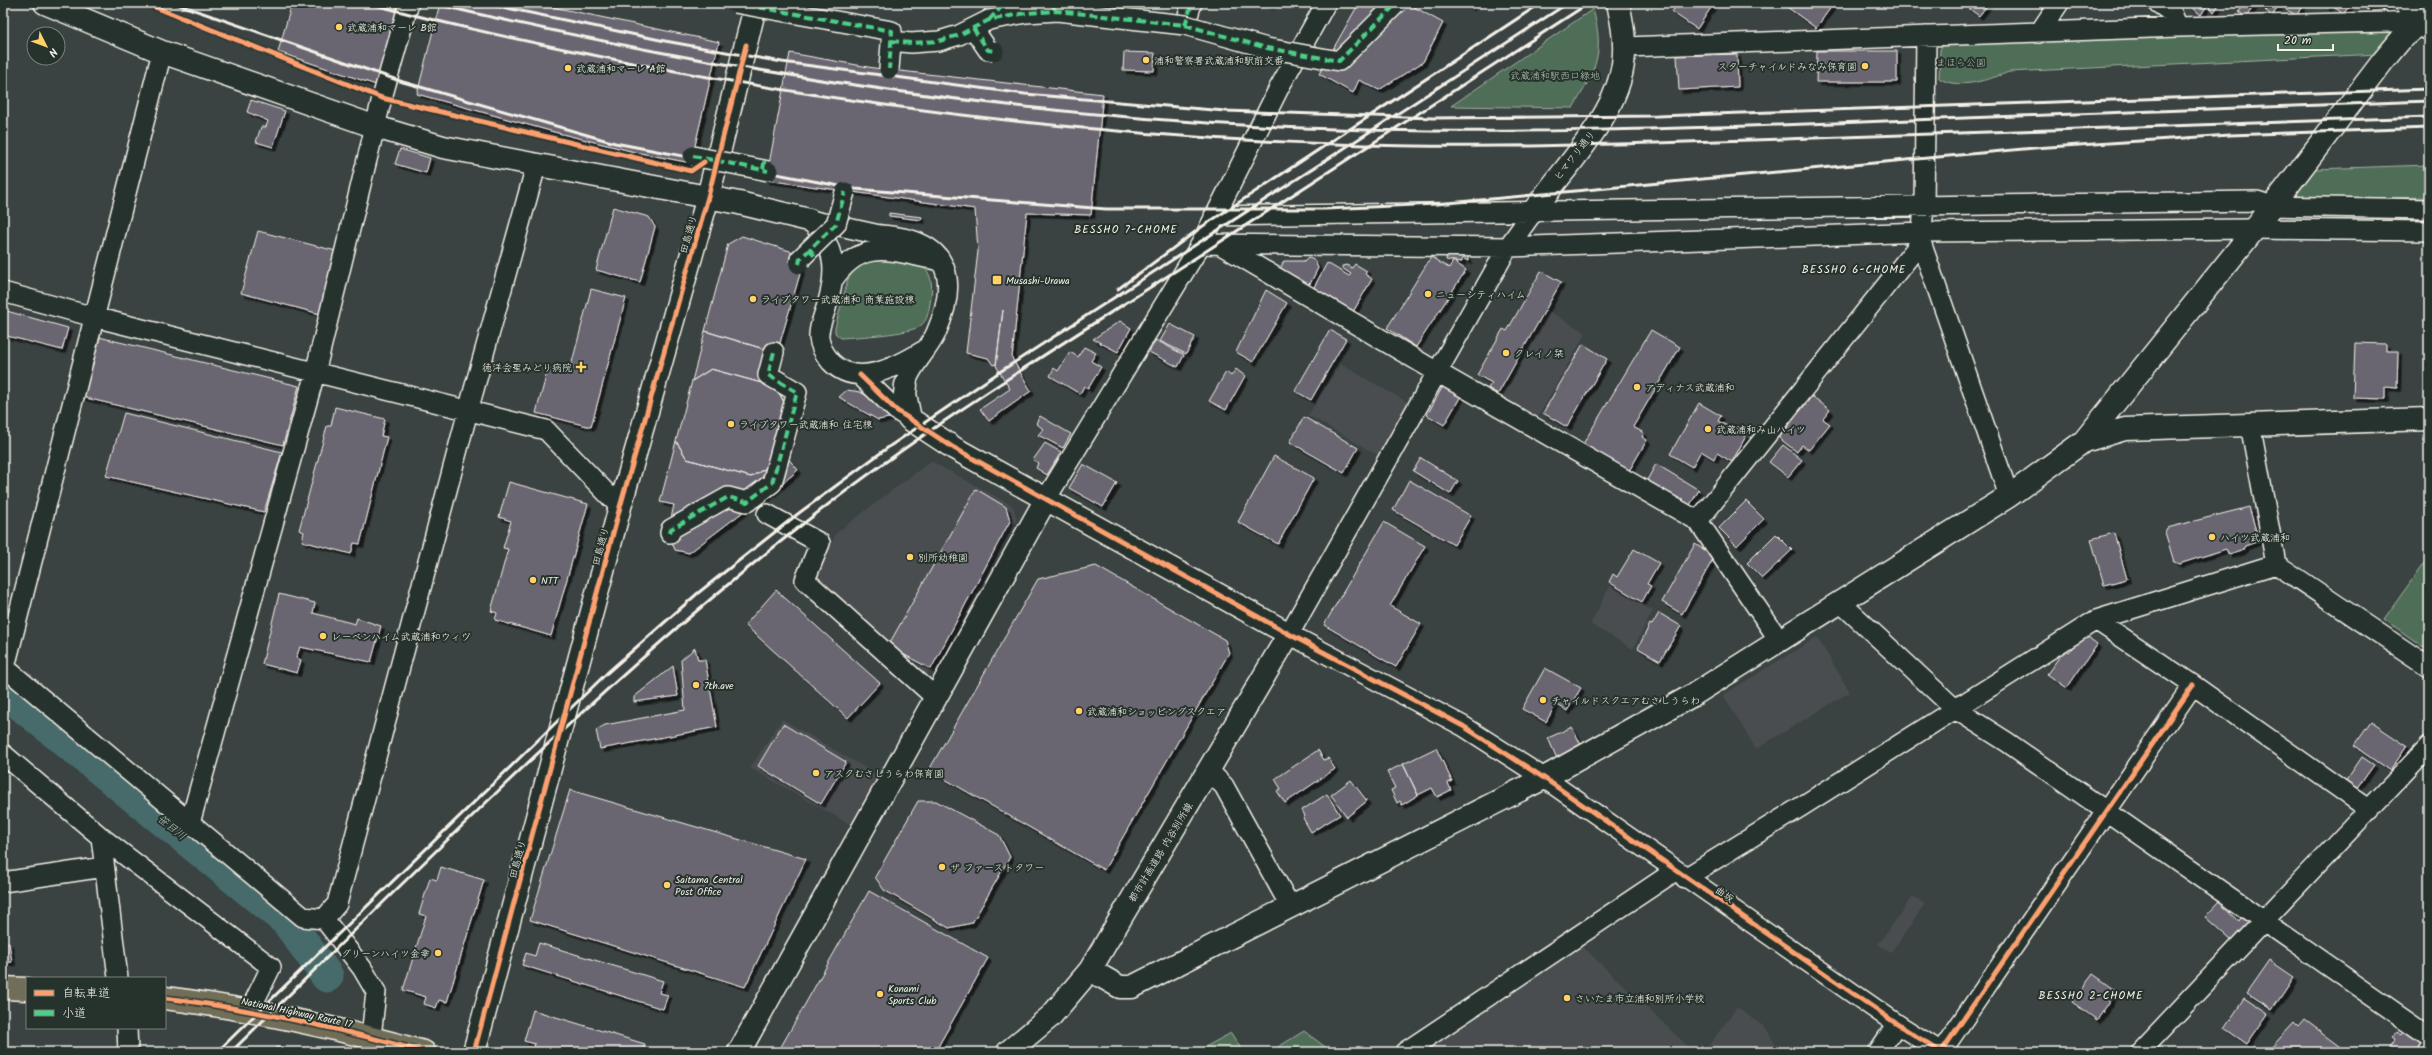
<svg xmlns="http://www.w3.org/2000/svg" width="2432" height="1055" font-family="Kalam,'Klee One',sans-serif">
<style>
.built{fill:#484d50}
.green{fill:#4f6e58;stroke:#a2b0a0}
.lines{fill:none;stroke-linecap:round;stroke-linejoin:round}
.river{stroke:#466b6b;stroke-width:33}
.building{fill:#696672;stroke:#f4f1e8;filter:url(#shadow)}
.street-casing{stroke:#f4f1e8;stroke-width:22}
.secondary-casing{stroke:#f4f1e8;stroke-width:25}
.highway-casing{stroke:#f4f1e8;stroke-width:25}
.street{stroke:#26332d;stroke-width:19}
.secondary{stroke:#26332d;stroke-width:22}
.highway{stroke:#706e59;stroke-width:22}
.rail{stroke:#f4f1e8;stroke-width:3}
.street-bridge-casing{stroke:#f4f1e8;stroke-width:22;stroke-linecap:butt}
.street-bridge{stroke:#26332d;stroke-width:19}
.quiet{stroke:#4dcf88;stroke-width:4;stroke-dasharray:8 4;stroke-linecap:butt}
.cycleway-casing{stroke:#26332d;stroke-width:8}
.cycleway{stroke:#fca06f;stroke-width:5}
.poi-dot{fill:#ffd166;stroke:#26332d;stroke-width:1.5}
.labels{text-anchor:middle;stroke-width:4;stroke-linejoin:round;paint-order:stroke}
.poi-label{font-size:10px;fill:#f4f1e8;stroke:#26332d;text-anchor:start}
.park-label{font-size:10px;fill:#b2bdae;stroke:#26332d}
.street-label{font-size:10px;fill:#f4f1e8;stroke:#26332d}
.neighbourhood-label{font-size:11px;letter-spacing:1px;fill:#f4f1e8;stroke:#26332d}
.water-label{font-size:11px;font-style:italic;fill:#aebbb6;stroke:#26332d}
</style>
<defs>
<filter id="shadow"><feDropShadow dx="3.5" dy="3.5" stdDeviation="0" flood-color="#0009"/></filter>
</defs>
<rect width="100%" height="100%" fill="#3a4242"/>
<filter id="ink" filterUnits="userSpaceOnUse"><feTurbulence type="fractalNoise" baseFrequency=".025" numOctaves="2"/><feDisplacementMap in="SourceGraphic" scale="8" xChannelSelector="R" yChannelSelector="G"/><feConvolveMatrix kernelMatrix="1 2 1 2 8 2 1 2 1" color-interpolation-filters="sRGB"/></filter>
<g filter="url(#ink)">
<path class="built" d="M1549 311 1586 333 1536 420 1499 399Z
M1340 364 1411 404 1381 457 1308 415Z
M931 461 1013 506 1017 519 923 682 814 581 836 533Z
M1610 586 1653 611 1633 649 1590 624Z
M1817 637 1850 692 1756 749 1723 695Z
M782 719 883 778 853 826 750 768Z
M1913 896 1925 904 1891 953 1878 944Z
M1579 943 1694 1052H1418Z
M1737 1007 1766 1028 1780 1052H1704Z"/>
<path class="green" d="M1593 9C1605 54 1596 69 1573 108L1451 106Z
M2391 28 2394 36 2379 54 2009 72C1990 79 1958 91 1939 78L1940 49 1946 42Z
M2429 165V197L2293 200 2314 169Z
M892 257C925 262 936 269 930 304 928 313 928 320 920 326 910 334 857 337 841 338L835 333V328L848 279 855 269 864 261Z
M2429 556V651L2384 619Z
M1304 1031 1332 1052H1270Z
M1231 1033 1243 1052H1196Z"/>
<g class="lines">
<path class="river" d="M3 690 287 921 327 976"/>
</g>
<path class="building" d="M292 3H399L376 85 278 52Z
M440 3H534L719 42 691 163 635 152 554 132 417 94Z
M1261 3H1275L1270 6Z
M1359 3H1407L1443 23 1423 62 1379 90 1359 80 1353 93 1319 74Z
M1463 3H1473L1471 7Z
M1678 3H1714L1697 29 1672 12Z
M1790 3H1834L1816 28 1787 7Z
M1962 3H1989L1979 16Z
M2187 3H2220L2214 12 2208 4 2201 15Z
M2245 3H2256L2246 17 2239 12Z
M2271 3H2281L2272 16 2265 10Z
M2290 3 2303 4 2297 15 2286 10Z
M2321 3H2332L2328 8Z
M2337 3H2352L2343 14 2334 7Z
M2362 3H2390V4L2384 11 2376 6 2367 10Z
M1817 51H1897V82H1816Z
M1124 52 1155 53 1154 71 1123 70Z
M790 53 874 68 1103 94 1091 215 1027 213 1012 358 1031 391 989 421 980 409 1010 389 996 366 1003 310 996 364 993 365 988 358 966 353 978 251 975 209 766 180Z
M1737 54 1738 87 1679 90 1677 56Z
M251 100 285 111 273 147 256 142 261 127H266L268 121 247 112Z
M400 149 430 158 426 173 395 164Z
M613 207 649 217 655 227 640 282 596 270Z
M889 213 922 217 921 220 889 216Z
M258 231 336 251 320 314 241 293Z
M742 236 790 251 802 267 777 353 705 331 728 244Z
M1447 254 1468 256V261L1462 258V262L1446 260Z
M1308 257 1315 261 1318 268 1310 284 1309 283 1306 287 1278 273 1284 261H1304Z
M1431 257 1449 268 1453 261 1466 270 1416 347 1387 328Z
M1327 263 1349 276 1351 274 1342 268V266L1347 265 1352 268 1355 264 1367 271 1365 274 1372 279 1353 312 1313 289Z
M1541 271 1561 282 1498 394 1488 388 1492 383 1477 375 1503 329 1507 331Z
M591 289 626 298 591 427 536 413 548 369 569 374Z
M1266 290 1287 303 1253 362 1236 352Z
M3 310 68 328 62 350 3 335Z
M1120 321 1131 328 1118 352 1093 339Z
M1170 324 1195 337 1186 354 1160 341Z
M1330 330 1346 339 1311 400 1295 391Z
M1651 330 1680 347 1633 427 1644 433 1642 437 1647 440 1629 471 1583 444Z
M705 331 777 353 773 372 804 391 786 456 798 470 766 498 764 496 689 553 675 550 668 532 674 505 660 502 676 441 687 459 751 477 771 465 787 408 776 387 711 369 692 381Z
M99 337 299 386 283 445 82 397Z
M1156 340 1184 355 1178 367 1149 352Z
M2355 343 2386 344V351H2398L2397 388 2385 387V399L2353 398Z
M1583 344 1607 359 1567 427 1543 413Z
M1084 347 1096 353 1091 361 1101 367 1088 389 1084 386 1080 394 1050 376 1054 368 1058 371 1070 352 1078 357Z
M711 369 776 387 787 408 771 465 751 477 687 459 676 441 692 381Z
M1236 369 1245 376 1226 410 1209 401 1226 372 1231 376Z
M1443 386 1461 396 1444 425 1427 415Z
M847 390 860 392 880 403 889 414V418L878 420 847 402 839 397Z
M1812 396 1830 410 1823 419 1830 424 1809 450 1802 445 1797 452 1779 438Z
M1699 403 1721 416 1718 421 1746 436 1732 462 1717 453 1714 459 1701 451 1692 467 1670 454Z
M335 407 385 419 381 436 387 437 360 544 354 543 351 554 302 541 304 532 299 530 327 426H331Z
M124 413 282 452 264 512 106 476Z
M1040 416 1071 434 1063 448 1038 435 1043 429 1036 423Z
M1304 417 1358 448 1344 473 1290 442Z
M1045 443 1061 452 1047 475 1036 468 1038 463 1033 460Z
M1783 445 1802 460 1788 477 1769 462Z
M1274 456 1314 478 1278 544 1238 522Z
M1421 458 1458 481 1450 494 1413 471Z
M1083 464 1117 483 1103 507 1069 488Z
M1656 464 1699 490 1690 505 1647 480Z
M1409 480 1471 516 1454 545 1393 510Z
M509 482 588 504 551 636 495 620 497 613 491 611 508 549 503 548 511 521 499 517Z
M976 489 1006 507 1010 521 931 669 888 646Z
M1746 501 1764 519 1737 546 1719 528Z
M2249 507 2259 541 2245 546 2242 551 2229 555 2226 549 2179 564 2174 562 2165 532 2167 528Z
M1384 522 1425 546 1390 606 1421 624 1396 667 1324 625Z
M2114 533 2127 579 2104 585 2091 539Z
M1776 534 1792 550 1762 578 1747 563Z
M1695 544 1715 556 1682 614 1662 602Z
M1634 549 1659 563 1647 584 1651 586 1642 602 1609 582 1613 574 1617 577Z
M1096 566 1225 640 1229 653 1104 870 929 770 1038 579Z
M776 590 880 683 848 718 745 625Z
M279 594 315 603 313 613 355 624 357 618 381 626 371 662 300 647 296 658 301 660 297 673 262 664Z
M1659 613 1681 626 1660 661 1638 648 1650 624 1652 625Z
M2085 635 2097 644 2067 688 2047 674 2065 649 2069 652 2078 640 2081 641Z
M695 648 698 660H705L717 727 600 749 596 730 605 725 685 710 681 660Z
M673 666 678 696 634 702V697Z
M1545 668 1581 688 1567 711 1556 704 1546 722 1522 709Z
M2371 722 2407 746 2390 771 2354 746Z
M783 724 846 762 821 804 758 766Z
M1572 727 1583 749 1558 761 1548 738Z
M1436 748 1452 781 1448 783 1451 790 1437 797 1432 788 1418 795 1403 764Z
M1318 750 1324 760 1328 758 1335 769 1285 803 1277 791 1281 789 1275 779Z
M2362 757 2374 765 2356 790 2345 782Z
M1403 764 1418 795 1402 805 1400 801 1397 803 1391 790 1395 788 1387 772Z
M1351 780 1367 801 1347 817 1331 795Z
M570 790 806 859 745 987 530 920Z
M1327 794 1340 815 1311 832 1303 818 1305 816 1302 810Z
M918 801H936L999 835 1010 857 972 923 949 928 884 890 875 877Z
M441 867 484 880 447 1002 439 1000 436 1008 424 1004 426 997 403 990 426 916 419 914 430 878 437 880Z
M869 891 988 958 935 1052H921L915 1048 913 1052H778Z
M2219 902 2239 921 2242 916 2249 922 2232 941 2205 917Z
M3 943H9L12 962 3 963Z
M539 943 663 981 659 993 668 995 663 1009 522 965 526 953 535 956Z
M2269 960 2294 977 2272 1010 2246 993Z
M2093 974 2117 991 2097 1020 2072 1002Z
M2244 998 2268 1014 2247 1044 2224 1028Z
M533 1010 645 1044 643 1051 648 1052H532L535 1044 524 1041Z
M2305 1021 2347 1052H2267L2294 1023 2299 1028Z
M2398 1031 2402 1034 2404 1031 2422 1043 2416 1052 2387 1051 2395 1040 2392 1038Z
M276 1047 294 1052H275Z
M2003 1048 2008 1052H2000Z"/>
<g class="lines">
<g class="street-casing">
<path id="street" d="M2158 3 2172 13 2178 27
M2405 3 2425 29
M989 20 1005 3
M1185 25 1192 3
M2039 33 2059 3
M1926 36 1924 206 1921 242 2009 496
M1625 47 2178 27 2429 21
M1533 212 1508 247 1289 634 1463 726 1544 778 1897 1024 1941 1052 2193 685
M1214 216 2257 201 2272 206 2429 209
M809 220C831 224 853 229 875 234 887 236 902 236 914 241 957 256 952 297 936 333 930 348 907 370 906 385
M813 224C838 249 836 277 826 308 823 318 818 328 819 338 820 347 825 355 831 362 857 389 898 366 923 351
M1201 244 1508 247 1922 232 2254 229 2429 231
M1221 245 1437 372 1698 521
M833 280C863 235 895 253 937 260
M3 292 94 317 546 430 620 507
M860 375 896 410 910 419
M2250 424 2276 564 2429 667
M1046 499 1201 244 1279 88 1326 3
M767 514 820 543 805 580 936 698
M670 533 671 529 728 497 747 502 772 483 797 392 768 375 774 352
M1840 602 1955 709 2007 742 2429 1036
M2096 620 2193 685 2370 810
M1779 640 1698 521 1921 242
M3 666 303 917 324 919
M5 667 162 52
M3 754 101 837 271 967 250 1010
M1209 771 1224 786 1290 906
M190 823 315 373 382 98 409 3
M101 837 118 978
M1685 878 1799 808 2096 620 2276 564
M3 882 104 867
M127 1028 128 1052
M371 1037 376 992 362 968 324 919 337 904 468 411 536 166
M1405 1052 1675 871
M1878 1052 1897 1024
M2140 1052 2429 746
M2427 1052 2429 1049"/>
</g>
<g class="secondary-casing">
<path id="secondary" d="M45 3 162 52 376 127 443 147 739 203 809 220
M1533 212C1566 163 1627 109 1624 45 1624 31 1621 17 1618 3
M906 385 905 394 910 419 954 448 1289 634 1090 970 1051 1016 1008 1052
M2084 441 2261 221 2383 61 2403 37 2429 16
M1090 970 1120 987H1132L1544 778 1693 695 2009 496 2084 441 2125 429 2429 419
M474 1052 620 507 708 197 756 3
M739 1052 1046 499"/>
</g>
<g class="highway-casing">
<path id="highway" d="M3 988 27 989
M165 998C253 1009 338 1028 424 1052"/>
</g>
<use href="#street" class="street"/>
<use href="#secondary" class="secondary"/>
<use href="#highway" class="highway"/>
<path class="rail" d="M174 3 403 82 615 143 855 189 1106 209H1325L1437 204 2034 148 2230 135 2429 128
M368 3C455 27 544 45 632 63 864 108 1099 136 1335 144 1495 150 1655 143 1815 138 2019 132 2224 125 2429 117
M432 3C507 22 583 37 659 52 864 91 1071 117 1279 127 1481 136 1683 129 1885 121 2066 114 2248 108 2429 101
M483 3 665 41 782 62 1025 94 1225 111 1433 118 1657 116 2429 89
M1118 289 1203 226 1541 3
M217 1052 607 673 698 593 799 513 890 446 998 373 1568 3
M231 1052C417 870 598 684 803 524 912 438 1030 364 1146 290 1294 194 1441 99 1589 3"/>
<g class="street-bridge-casing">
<path id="street-bridge" d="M735 3 892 31 889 69
M973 28 988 50 994 51
M891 41 911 43 939 41 959 35 989 20 1026 13 1057 11 1185 25 1267 48 1339 61 1397 3
M693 156 768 171
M799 264 800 259 836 224 845 192"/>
</g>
<use href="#street-bridge" class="street-bridge"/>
<path class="quiet" d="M735 3 892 31 889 69
M1050 3 1057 11
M989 20 1005 3
M1185 25 1192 3
M973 28 988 50 994 51
M891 41 911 43 939 41 959 35 989 20 1026 13 1057 11 1185 25 1267 48 1339 61 1397 3
M693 156 768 171
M763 169 765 159
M810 249 816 259
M799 264 800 259 836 224 845 192
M670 533 671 529 728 497 747 502 772 483 797 392 768 375 774 352"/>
<g class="cycleway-casing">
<path id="cycleway" d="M145 3 382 98 691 171 704 162
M860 375 896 410 954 448 1289 634 1463 726 1544 778 1897 1024 1941 1052 2193 685
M165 998C253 1009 338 1028 424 1052
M474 1052 620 507 708 197 746 45"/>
</g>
<use href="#cycleway" class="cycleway"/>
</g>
</g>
<g class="poi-dot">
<circle cx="339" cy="27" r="4"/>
<circle cx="1146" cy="60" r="4"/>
<circle cx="1865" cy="66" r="4"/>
<circle cx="568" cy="68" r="4"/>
<rect x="992" y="275" width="10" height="10" rx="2"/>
<circle cx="1428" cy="294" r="4"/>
<circle cx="753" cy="299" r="4"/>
<circle cx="1506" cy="353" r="4"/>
<path d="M579 361h4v4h4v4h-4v4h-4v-4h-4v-4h4z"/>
<circle cx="1637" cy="387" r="4"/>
<circle cx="731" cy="424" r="4"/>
<circle cx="1708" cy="429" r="4"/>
<circle cx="2212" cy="537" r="4"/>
<circle cx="910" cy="557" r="4"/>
<circle cx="533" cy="580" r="4"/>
<circle cx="323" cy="636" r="4"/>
<circle cx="696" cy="685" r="4"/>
<circle cx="1543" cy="700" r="4"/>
<circle cx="1079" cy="711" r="4"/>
<circle cx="816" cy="773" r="4"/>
<circle cx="942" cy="867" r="4"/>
<circle cx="667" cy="885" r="4"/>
<circle cx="438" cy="953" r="4"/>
<circle cx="880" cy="994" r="4"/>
<circle cx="1567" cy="998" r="4"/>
</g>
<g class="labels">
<g class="poi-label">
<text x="347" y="31">武蔵浦和マーレ B館</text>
<text x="1154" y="64">浦和警察署武蔵浦和駅前交番</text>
<text x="1857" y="70" text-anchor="end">スターチャイルドみなみ保育園</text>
<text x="576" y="72">武蔵浦和マーレ A館</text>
<text x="1006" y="284">Musashi-Urawa</text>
<text x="1436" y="298">ニューシティハイム</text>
<text x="761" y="303">ライブタワー武蔵浦和 商業施設棟</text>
<text x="1514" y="357">クレイノ栞</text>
<text x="572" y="371" text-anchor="end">徳洋会聖みどり病院</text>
<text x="1645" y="391">アディナス武蔵浦和</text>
<text x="739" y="428">ライブタワー武蔵浦和 住宅棟</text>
<text x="1716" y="433">武蔵浦和み山ハイツ</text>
<text x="2220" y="541">ハイツ武蔵浦和</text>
<text x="918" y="561">別所幼稚園</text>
<text x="541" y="584">NTT</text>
<text x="331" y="640">レーベンハイム武蔵浦和ウィヴ</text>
<text x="704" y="689">7th.ave</text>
<text x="1551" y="704">チャイルドスクエアむさしうらわ</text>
<text x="1087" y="715">武蔵浦和ショッピングスクエア</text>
<text x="824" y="777">アスクむさしうらわ保育園</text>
<text x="950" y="871">ザ ファーストタワー</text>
<text x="675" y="883">Saitama Central<tspan x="675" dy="12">Post Office</tspan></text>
<text x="430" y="957" text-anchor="end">グリーンハイツ金幸</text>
<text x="888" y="992">Konami<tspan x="888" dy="12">Sports Club</tspan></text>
<text x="1575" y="1002">さいたま市立浦和別所小学校</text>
</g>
<g class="park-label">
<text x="1961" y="66">まほら公園</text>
<text x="1555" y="79">武蔵浦和駅西口緑地</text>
</g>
<g class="street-label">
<text transform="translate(1574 155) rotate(-52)" y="4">ヒマワリ通り</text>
<text transform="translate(688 234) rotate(-74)" y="4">田島通り</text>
<text transform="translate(600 546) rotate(-75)" y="4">田島通り</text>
<text transform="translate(1160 852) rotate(-59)" y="4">都市計画道路 内谷別所線</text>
<text transform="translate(517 859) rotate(-75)" y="4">田島通り</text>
<text transform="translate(1725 894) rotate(35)" y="4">曲坂</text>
<text transform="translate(297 1012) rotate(12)" y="4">National Highway Route 17</text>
</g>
<g class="neighbourhood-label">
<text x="1126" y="233">BESSHO 7-CHOME</text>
<text x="1854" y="273">BESSHO 6-CHOME</text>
<text x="2091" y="999">BESSHO 2-CHOME</text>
</g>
<g class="water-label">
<text transform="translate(172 827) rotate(39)" y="4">笹目川</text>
</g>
</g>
<rect width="2432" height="1055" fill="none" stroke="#26332d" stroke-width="16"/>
<rect x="8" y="8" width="2416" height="1039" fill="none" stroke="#f4f1e8" stroke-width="1.5" filter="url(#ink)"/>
<rect x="26" y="977" width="140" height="52" fill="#26332d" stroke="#787f78"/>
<rect x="34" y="990" width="20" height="6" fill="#fca06f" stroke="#787f78"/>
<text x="62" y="997" font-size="12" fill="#f4f1e8">自転車道</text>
<rect x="34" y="1010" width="20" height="6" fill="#4dcf88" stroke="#787f78"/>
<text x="62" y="1017" font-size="12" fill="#f4f1e8">小道</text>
<g transform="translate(46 46) rotate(132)"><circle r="19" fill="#26332d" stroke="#787f78"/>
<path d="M0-3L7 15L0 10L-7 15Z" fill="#ffd166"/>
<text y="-6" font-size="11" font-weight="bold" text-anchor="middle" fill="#f4f1e8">N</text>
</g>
<path d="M2278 44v6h55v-6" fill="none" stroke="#f4f1e8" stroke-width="2"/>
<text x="2284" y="44" font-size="12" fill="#f4f1e8" stroke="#26332d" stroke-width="3" paint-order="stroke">20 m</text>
</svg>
